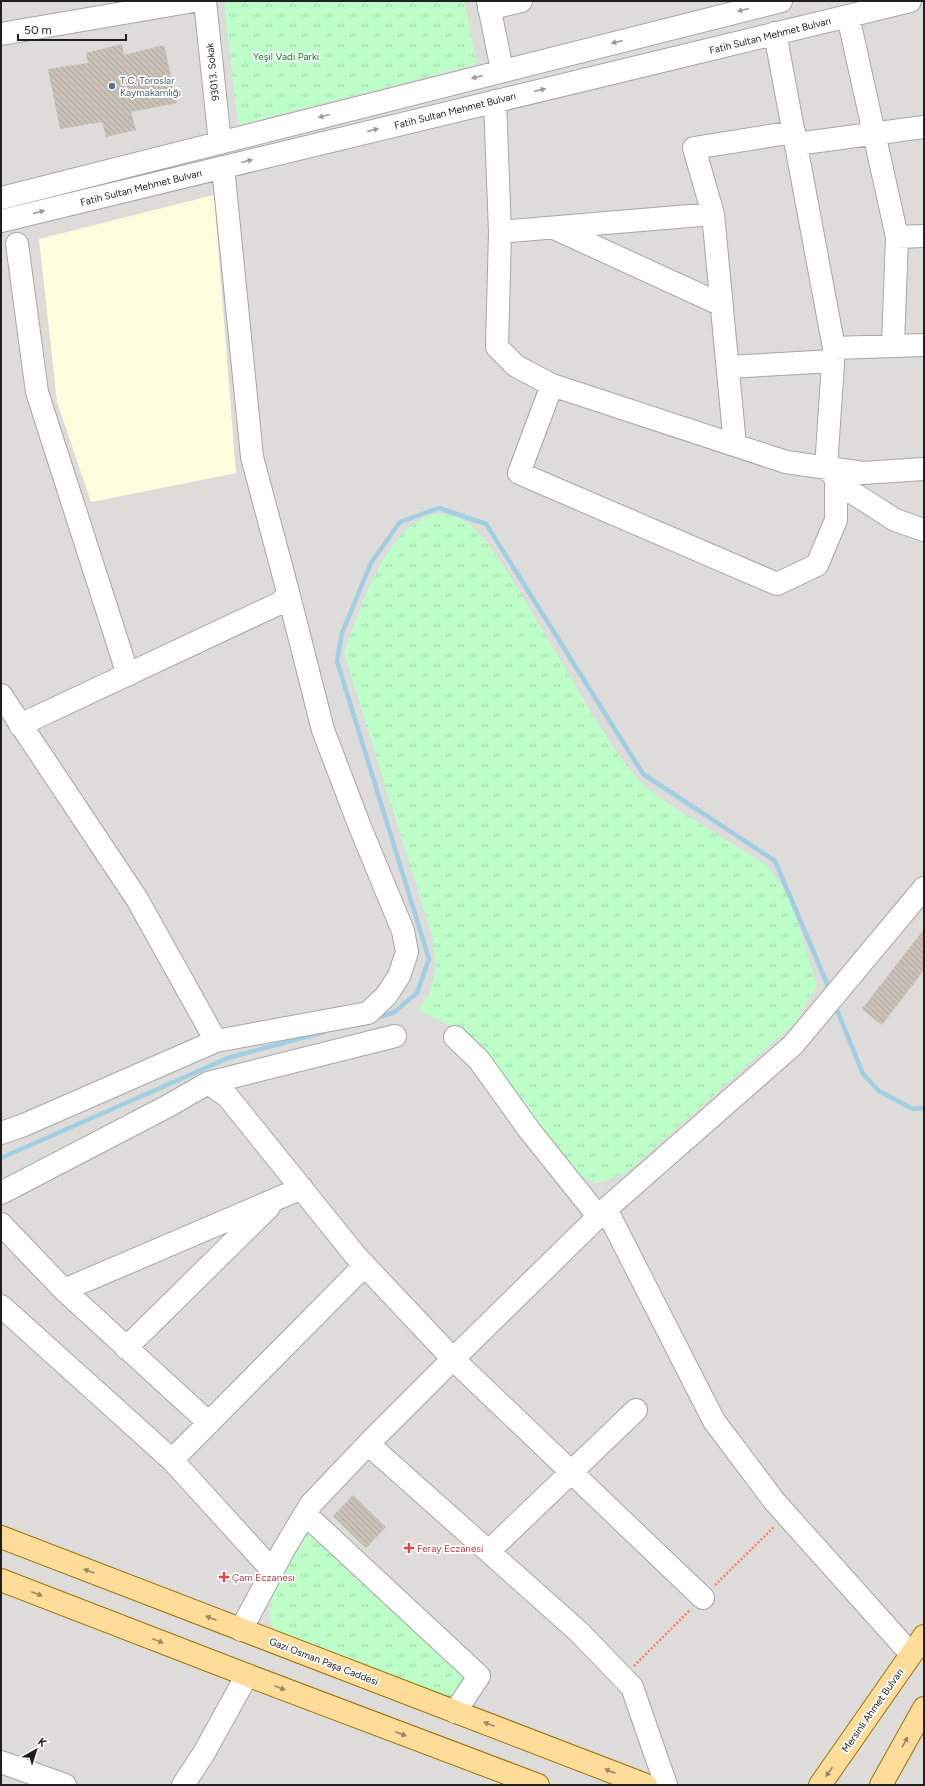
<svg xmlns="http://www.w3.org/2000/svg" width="925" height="1786" font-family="Figtree,sans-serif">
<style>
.residential{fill:#dddcdb}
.education{fill:#fcffde}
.park{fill:url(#park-tufts)}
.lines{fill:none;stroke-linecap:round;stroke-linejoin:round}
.stream{stroke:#a1cee2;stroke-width:4.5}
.building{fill:url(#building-back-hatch)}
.minor-casing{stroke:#a6a6a6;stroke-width:24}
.major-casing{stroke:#997300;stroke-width:24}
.path{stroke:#ff8266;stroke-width:2.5;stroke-dasharray:2 2;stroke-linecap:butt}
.minor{stroke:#fff;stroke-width:22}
.major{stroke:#ffdc9a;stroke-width:22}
.oneway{fill:#9a9a9a}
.oneway2{fill:#9a8763}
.service-dot{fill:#5c6f8a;stroke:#fff;stroke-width:1.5}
.health-dot{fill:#e0444e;stroke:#fff;stroke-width:1.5}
.labels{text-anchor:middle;stroke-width:3.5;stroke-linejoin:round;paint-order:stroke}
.street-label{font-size:10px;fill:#1f1f1f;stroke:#fff}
.park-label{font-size:10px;fill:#038718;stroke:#fff}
.service-label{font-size:10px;fill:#4e5e75;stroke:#fff;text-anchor:start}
.health-label{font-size:10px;fill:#be3a42;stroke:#fff;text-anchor:start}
</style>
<defs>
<pattern id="park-tufts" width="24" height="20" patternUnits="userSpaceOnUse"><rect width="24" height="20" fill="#bdfec8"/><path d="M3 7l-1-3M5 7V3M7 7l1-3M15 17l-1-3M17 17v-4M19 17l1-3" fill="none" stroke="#a2d9ab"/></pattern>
<pattern id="building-back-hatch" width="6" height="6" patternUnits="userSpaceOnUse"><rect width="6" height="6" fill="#c9c0b7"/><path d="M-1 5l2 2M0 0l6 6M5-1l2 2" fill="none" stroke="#aca59d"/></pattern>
</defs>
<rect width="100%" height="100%" fill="#f0ede4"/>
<path class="residential" d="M1 1H924V1785H1Z"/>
<path class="education" d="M214 195 236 473 91 502 57 402 39 239Z"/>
<path class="park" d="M224 1H464L477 64 238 125Z
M434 514 454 516 471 525 489 545 515 584 592 714 619 756 642 784 667 803 766 865 779 882 792 904 817 985 796 1022 625 1174 597 1183 576 1175 504 1085 481 1044 461 1031 418 1010 429 994 436 970 433 939 344 653C359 612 378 549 415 523 421 519 428 517 434 514Z
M304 1533 311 1534 471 1678 453 1699 279 1634C276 1630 272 1625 270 1621 263 1602 295 1551 304 1533Z"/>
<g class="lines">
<path class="stream" d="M837 1010 863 1074 879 1091 913 1109 924 1108
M376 1018 393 1013 417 993 429 959 337 661 342 633 371 563 400 522 439 508 486 524 643 774 775 861 828 986
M1 1158 228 1058 324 1032"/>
</g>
<path class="building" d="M122 44 124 55 164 45 177 103 131 112 136 130 106 137 102 122 60 129 48 69 88 63 86 53Z
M924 929V970L882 1025 862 1009Z
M353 1495 386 1527 366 1548 333 1516Z"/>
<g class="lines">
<g class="minor-casing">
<path id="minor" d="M205 1 220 143
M488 1 502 70
M489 9 521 1
M848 16 897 237 893 345
M775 33 834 348 826 468 850 491 895 520 924 530
M1 34 194 1
M495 101 500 232 497 347 516 366 552 385 786 462 863 473 924 469
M796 144 924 127
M1 198 781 1
M713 214 694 148 794 132
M1 221 910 1
M554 228 722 305
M500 232 713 214 735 445
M897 237 924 236
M17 244 37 392 128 675
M834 348 924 345
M728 367 833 361
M552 385 519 473 777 584 817 565 836 520V469
M1 695 137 899 216 1041 24 1125 1 1133
M20 725 282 602 288 592 252 457 223 167
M455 1037 479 1060 530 1131 598 1216
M216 1041 368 1013 386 996 399 976 407 952 403 931 360 827 323 730 288 592
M208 1083 228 1097 355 1255 453 1359 703 1598
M1 1193 168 1106 208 1083 395 1036
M606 1209 714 1421 775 1502 911 1654
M1 1224 64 1290 302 1188
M64 1290 209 1423
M1 1306 172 1460 273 1571
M126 1348 269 1207
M368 1444 579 1632 632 1687 666 1785
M172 1460 365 1265
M305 1514 479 1676 455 1712
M489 1551 636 1410
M241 1630 284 1549 311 1504 368 1444 453 1359 606 1209 793 1045 924 888
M1 1762 65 1785
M183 1785 204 1753 247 1675"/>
</g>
<g class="major-casing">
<path id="major" d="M1 1537 646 1785
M1 1580 247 1675 538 1785
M820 1785 924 1636
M881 1785 924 1708"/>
</g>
<path class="path" d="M715 1585 774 1527
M634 1666 690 1610"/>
<use href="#minor" class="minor"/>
<use href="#major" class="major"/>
</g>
<defs><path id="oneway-solid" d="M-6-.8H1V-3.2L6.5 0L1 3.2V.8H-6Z"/></defs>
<g class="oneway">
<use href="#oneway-solid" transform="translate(743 10) rotate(166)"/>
<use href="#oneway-solid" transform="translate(617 42) rotate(166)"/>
<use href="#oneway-solid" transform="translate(477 77) rotate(165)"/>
<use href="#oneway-solid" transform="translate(540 90) rotate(-13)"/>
<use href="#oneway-solid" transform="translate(324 116) rotate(165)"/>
<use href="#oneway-solid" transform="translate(373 130) rotate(-14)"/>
<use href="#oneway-solid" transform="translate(247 161) rotate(-14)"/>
<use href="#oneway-solid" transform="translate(39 212) rotate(-14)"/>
</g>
<g class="oneway2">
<use href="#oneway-solid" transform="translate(89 1571) rotate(-159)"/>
<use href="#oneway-solid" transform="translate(37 1594) rotate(21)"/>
<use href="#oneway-solid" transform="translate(211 1618) rotate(-159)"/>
<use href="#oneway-solid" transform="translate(158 1641) rotate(21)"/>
<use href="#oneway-solid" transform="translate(280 1688) rotate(21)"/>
<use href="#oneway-solid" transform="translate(489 1724) rotate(-159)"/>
<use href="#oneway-solid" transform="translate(401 1734) rotate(21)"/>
<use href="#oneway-solid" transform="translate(905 1742) rotate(-61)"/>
<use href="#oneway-solid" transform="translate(610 1771) rotate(-159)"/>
<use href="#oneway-solid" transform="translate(829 1772) rotate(125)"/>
</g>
<circle class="service-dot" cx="112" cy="86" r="4"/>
<g class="health-dot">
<path d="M407 1542h4v4h4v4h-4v4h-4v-4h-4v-4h4z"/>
<path d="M222 1571h4v4h4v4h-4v4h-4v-4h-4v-4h4z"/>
</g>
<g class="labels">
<g class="street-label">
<text transform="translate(770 35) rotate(-14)" y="4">Fatih Sultan Mehmet Bulvarı</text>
<text transform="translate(212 72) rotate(-96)" y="4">93013. Sokak</text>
<text transform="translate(455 110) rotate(-14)" y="4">Fatih Sultan Mehmet Bulvarı</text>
<text transform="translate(141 187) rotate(-14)" y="4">Fatih Sultan Mehmet Bulvarı</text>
<text transform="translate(324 1661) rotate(21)" y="4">Gazi Osman Paşa Caddesi</text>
<text transform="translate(872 1710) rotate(-55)" y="4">Mersinli Ahmet Bulvarı</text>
</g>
<g class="park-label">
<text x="286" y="60">Yeşil Vadi Parkı</text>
</g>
<g class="service-label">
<text x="120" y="84">T.C. Toroslar<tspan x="120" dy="12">Kaymakamlığı</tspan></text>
</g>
<g class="health-label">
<text x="417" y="1552">Feray Eczanesi</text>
<text x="232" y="1581">Çam Eczanesi</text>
</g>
</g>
<rect width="925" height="1786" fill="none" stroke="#1f1f1f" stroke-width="4"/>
<g transform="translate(36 1750) rotate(39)" stroke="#ffffff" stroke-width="3" paint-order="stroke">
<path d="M0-3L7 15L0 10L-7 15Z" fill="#1f1f1f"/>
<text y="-6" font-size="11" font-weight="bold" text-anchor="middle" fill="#1f1f1f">K</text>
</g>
<path d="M18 34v6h108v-6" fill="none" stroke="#1f1f1f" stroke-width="2"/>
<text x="24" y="34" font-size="12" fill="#1f1f1f" stroke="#ffffff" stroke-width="3" paint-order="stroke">50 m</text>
</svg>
